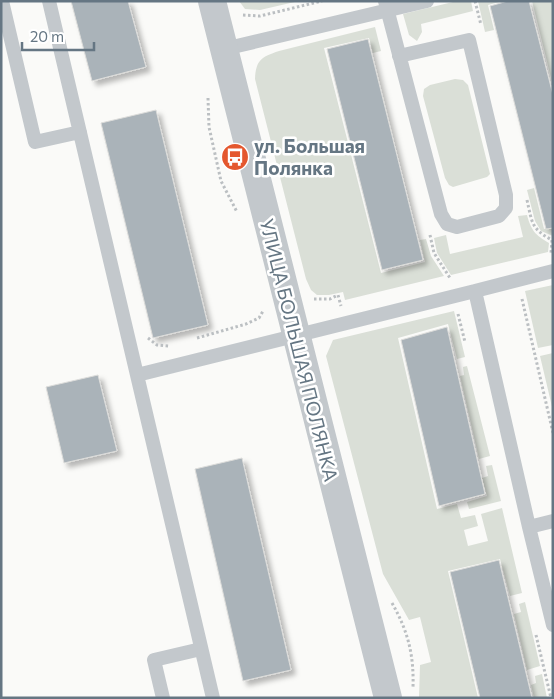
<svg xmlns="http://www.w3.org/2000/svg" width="554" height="699" font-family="Commissioner,sans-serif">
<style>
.green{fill:#dadfd7}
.building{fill:#aab3b9;stroke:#dcdcda;filter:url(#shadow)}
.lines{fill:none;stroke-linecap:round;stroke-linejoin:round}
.path{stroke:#bbbfc2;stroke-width:3;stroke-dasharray:2.5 2.5;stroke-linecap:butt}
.service{stroke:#c3c8cc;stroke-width:14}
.minor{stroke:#c3c8cc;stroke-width:28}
.labels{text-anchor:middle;stroke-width:5;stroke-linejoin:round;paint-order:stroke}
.poi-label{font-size:19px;font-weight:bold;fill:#657683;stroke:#fff;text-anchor:start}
.street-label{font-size:19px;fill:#657683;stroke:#fff}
</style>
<defs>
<filter id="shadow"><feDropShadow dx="4.5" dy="4.5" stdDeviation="2.5" flood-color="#0004"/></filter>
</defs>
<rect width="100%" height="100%" fill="#fafaf8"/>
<path class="green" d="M239 1H299L260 10 245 9Z
M457 1H471L473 11 421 24 422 32 417 41 409 35 403 14Z
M478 1H503L488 5 494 30 485 32Z
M532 1H553V86Z
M375 27 381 51 373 53 369 38 324 48 381 273 425 262 420 240 426 239 431 256 444 276 345 300 343 292 329 295H317L311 290 306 279 255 79C256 60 261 57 279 51Z
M455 79 463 80 468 85 490 174 487 177 453 187 449 185 445 178 423 96 424 89 430 85Z
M534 188 544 229 553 227V236L541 231 535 221 527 190Z
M527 215C531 230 535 235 549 243L548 252 451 275 437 253 434 238 446 235 450 254 523 237 518 216Z
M553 285V345L538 348 525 291Z
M454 311 465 357 457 359 448 324 398 338 437 509 457 504 461 518 475 515 478 526 464 530 468 546 488 541 481 514 502 508 522 593 510 596 500 559 448 571 478 698H419L420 665 431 662 420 617 409 620 383 574 326 356 333 340Z
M553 353V411L540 356Z
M467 366 490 456 479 459 460 376 464 375 463 367Z
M492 465 501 501 469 509 467 502 487 496 482 478 488 476 486 466Z
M525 602 540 666 527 670 514 614 521 612 519 604Z
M542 674 547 698H534L531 685 536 683 535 676Z"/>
<path class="building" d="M71 1H128L146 67 92 81Z
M508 1H529L553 95V228L546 229 490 6Z
M368 39 423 260 382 270 327 49Z
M156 110 208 325 153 338 101 123Z
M447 327 485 494 439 506 401 340Z
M98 375 117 451 64 463 46 387Z
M242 458 291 670 243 681 195 469Z
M499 560 532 698H480L450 572Z"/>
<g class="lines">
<path class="path" d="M475 1 481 25
M243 15 260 16 322 1
M208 98 209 127 221 181 237 212
M527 200C532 222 531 229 552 240L551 253
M430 235 434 253 450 278
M314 299H330L338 295 341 306
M522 299 553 433
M458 314 465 342
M148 338 157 345 169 346
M197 338 246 324 259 318 263 311
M392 603C408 631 414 655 413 687
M536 635 551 698"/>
<path class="service" d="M2 1 35 142 80 132
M49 1 213 698
M385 1 441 214 447 224 457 227 499 216 506 208V195L469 40 399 56
M224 49 427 1
M475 291 553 271
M137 375 475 291 529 527 553 625
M529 527 553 521
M163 698 154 660 201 649"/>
<path class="minor" d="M212 1 388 698"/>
</g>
<defs>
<g id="bus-disc" transform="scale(1.4375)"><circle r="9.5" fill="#e4572e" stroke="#fff"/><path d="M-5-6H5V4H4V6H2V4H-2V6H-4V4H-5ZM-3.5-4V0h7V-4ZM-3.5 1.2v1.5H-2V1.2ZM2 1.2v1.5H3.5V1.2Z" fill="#fff"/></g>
</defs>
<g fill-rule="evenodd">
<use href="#bus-disc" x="235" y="157"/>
</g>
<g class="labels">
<g class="poi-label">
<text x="254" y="153">ул. Большая<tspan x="254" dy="22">Полянка</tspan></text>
</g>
<g class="street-label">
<text transform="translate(299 350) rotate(76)" y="7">УЛИЦА БОЛЬШАЯ ПОЛЯНКА</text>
</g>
</g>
<rect width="554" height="699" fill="none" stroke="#657683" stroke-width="5"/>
<path d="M22 42v8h72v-8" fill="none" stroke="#657683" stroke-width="2.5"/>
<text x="30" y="42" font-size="15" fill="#657683" stroke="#ffffff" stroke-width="4" paint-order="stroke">20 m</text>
</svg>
